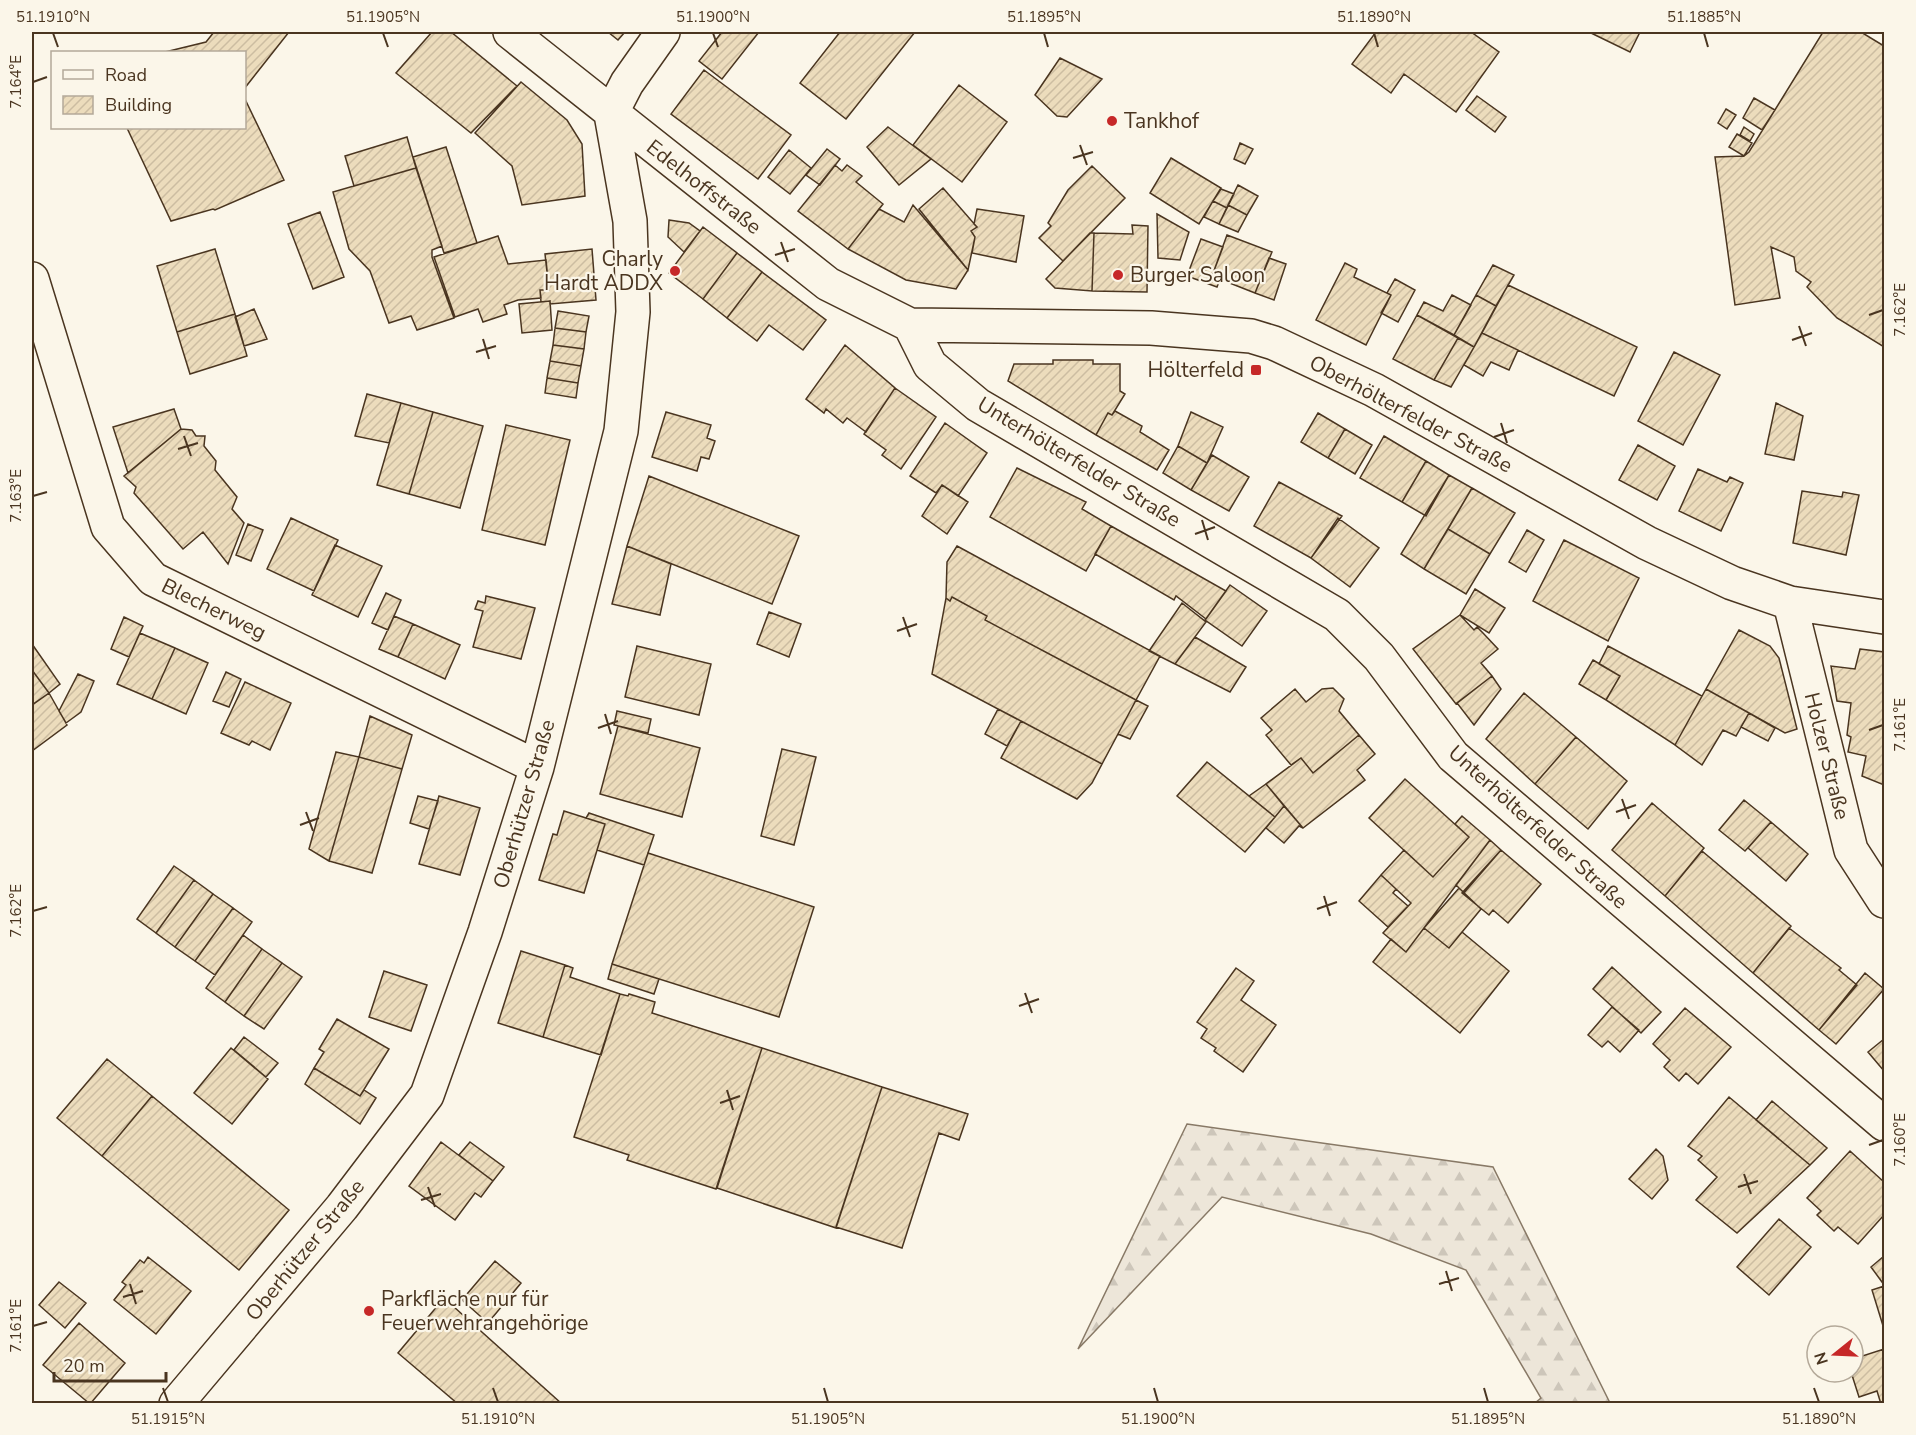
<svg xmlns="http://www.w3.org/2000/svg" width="1916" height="1435" font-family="'Nunito Sans',sans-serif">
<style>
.forest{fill:url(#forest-firs);stroke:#887966;stroke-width:1.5}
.building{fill:url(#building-hatch);stroke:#4a3520;stroke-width:1.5}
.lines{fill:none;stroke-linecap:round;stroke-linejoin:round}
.minor-casing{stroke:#4a3520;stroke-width:36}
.minor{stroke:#fbf6e9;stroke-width:33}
.ticks{fill:none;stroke:#4a3520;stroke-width:2}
.poi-dot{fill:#c62828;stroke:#fbf6e9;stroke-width:2}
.labels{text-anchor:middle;stroke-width:4.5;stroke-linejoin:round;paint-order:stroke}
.poi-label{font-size:21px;fill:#4a3520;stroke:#fbf6e9;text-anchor:start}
.street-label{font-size:21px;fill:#4a3520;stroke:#fbf6e9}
.neatline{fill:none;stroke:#4a3520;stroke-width:2}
.ticks-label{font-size:15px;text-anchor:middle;fill:#4a3520}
</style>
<defs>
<pattern id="forest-firs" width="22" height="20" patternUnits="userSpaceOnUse" patternTransform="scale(1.5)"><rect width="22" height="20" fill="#ede6d9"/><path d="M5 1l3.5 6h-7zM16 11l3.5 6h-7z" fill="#cdc6ba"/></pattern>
<pattern id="building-hatch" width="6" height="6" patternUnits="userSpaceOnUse" patternTransform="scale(1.5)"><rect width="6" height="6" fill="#ecdcbc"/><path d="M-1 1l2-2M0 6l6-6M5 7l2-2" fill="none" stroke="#ccbda1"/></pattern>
</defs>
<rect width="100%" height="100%" fill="#fbf6e9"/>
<path class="forest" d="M1187 1124 1493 1167 1610 1403H1535L1541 1398 1466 1270 1371 1234 1222 1197 1078 1349Z"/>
<path class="building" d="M214 32H289L244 89V52H165L206 42Z
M432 32H451L517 86 471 133 396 73Z
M608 32H625L618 40Z
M722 32H759L722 79 699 61Z
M840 32H915L846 119 800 83Z
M1376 32H1471L1499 52 1456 112 1404 74 1391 93 1352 64Z
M1589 32H1640L1630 52Z
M1823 32H1861L1884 46V347L1837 318 1807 287 1811 282 1796 271 1794 257 1771 247 1780 298 1735 305 1715 157 1744 156 1749 152Z
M1060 58 1102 79 1067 117 1057 116 1035 95Z
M704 70 791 135 758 179 671 114Z
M521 82 567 120 582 144 585 196 522 205 512 166 475 133Z
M959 85 1007 122 962 182 913 145Z
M1477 96 1506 117 1495 132 1466 110Z
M244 97 284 180 215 210 213 209 171 221 127 128H244Z
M1754 98 1775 110 1762 130 1743 118Z
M1726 109 1736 115 1727 129 1718 123Z
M888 127 931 159 899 185 867 147Z
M1744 127 1754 134 1750 141 1740 135Z
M1737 134 1752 143 1744 156 1729 147Z
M407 137 416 168 354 186 345 156Z
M1240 143 1253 149 1245 164 1234 159Z
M446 147 477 243 444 253 413 157Z
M827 149 840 159 820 185 806 175Z
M789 150 811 168 790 194 768 177Z
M1171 158 1221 188 1199 224 1150 193Z
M835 165 842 171 847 165 862 176 856 182 883 204 848 249 798 211Z
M1092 166 1125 198 1063 261 1039 238 1051 226 1048 223 1068 190Z
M416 168 442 246 432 250V257L454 318 417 330 411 316 389 323 370 271 349 249 333 192Z
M1238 185 1258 196 1247 215 1228 205Z
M943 188 977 227 971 231 975 237 968 270 919 209Z
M1221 189 1234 194 1227 208 1213 201Z
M1213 201 1227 208 1219 224 1204 217Z
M913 205 968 270 956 289 906 280 848 249 879 209 904 222Z
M1228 205 1247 215 1238 232 1219 224Z
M977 209 1024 216 1016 262 972 253 975 237 971 231 977 227 974 224Z
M320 212 344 277 313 289 288 224Z
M1157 214 1189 232 1180 260 1158 258Z
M669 220 689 223 700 231 684 252 668 237Z
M1132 225 1148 226 1147 292 1092 291 1094 233 1133 234Z
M703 227 737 253 703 299 669 273Z
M1090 233H1094L1092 291 1055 288 1046 279Z
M1227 235 1272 252 1255 293 1212 276Z
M498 236 508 264 546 260 549 290H540L541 298 518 300 504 305 507 314 483 322 478 309 455 317 434 257Z
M1201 239 1223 247 1212 276 1220 279 1217 287 1187 276Z
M215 249 235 314 177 332 157 266Z
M592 249 596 300 550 304V301L541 302 540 290H549L545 254Z
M737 253 762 272 727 318 703 299Z
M1269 258 1286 264 1274 300 1255 293Z
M1345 263 1357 269 1354 277 1391 295 1366 345 1316 320Z
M1493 265 1514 275 1496 306 1476 295Z
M762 272 826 320 803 350 769 325 757 341 727 318Z
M1395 279 1415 290 1398 322 1381 313 1391 295 1387 293Z
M1508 285 1637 347 1614 396 1482 333Z
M1452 295 1471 305 1454 335 1417 315 1424 302 1443 311Z
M1476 295 1496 306 1474 347 1454 335Z
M550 301 552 330 522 333 519 304Z
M254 309 267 339 244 346 235 317Z
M558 311 589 316 586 332 555 328Z
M235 314 247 356 190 374 177 332Z
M1417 315 1458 338 1434 380 1393 359Z
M555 328 586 332 584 349 553 345Z
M1482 333 1518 350 1509 370 1491 362 1483 376 1464 365Z
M1458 338 1474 347 1451 387 1434 380Z
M553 345 584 349 581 366 550 361Z
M845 345 895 388 866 432 847 418 843 423 826 409 824 413 806 399Z
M1674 352 1720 375 1683 445 1638 421Z
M1053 360H1093V364H1120V391L1125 394 1112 415 1108 413 1096 435 1008 381 1014 364H1053Z
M550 361 581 366 578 383 547 378Z
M547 378 578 383 576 398 545 393Z
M895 388 936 417 901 469 882 455 886 450 864 434Z
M367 394 401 403 389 443 355 436Z
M401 403 433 412 409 494 377 485Z
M1776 403 1803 416 1794 460 1765 454Z
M174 409 181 429 128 473 113 427Z
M1115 411 1142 426 1140 432 1169 450 1157 470 1096 435 1108 413 1112 415Z
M433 412 483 426 460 508 409 494Z
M666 412 711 425 707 438 715 441 709 459 701 457 697 471 652 457Z
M1191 412 1223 427 1207 463 1178 446Z
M1318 413 1345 429 1328 458 1301 442Z
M945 423 987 453 958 496 942 485 936 493 910 476Z
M506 425 570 440 545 545 482 530Z
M181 429 192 430 196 436H205L204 446 216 461 215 470 237 497 232 509 244 523 228 564 203 532 183 549 134 493 136 487 124 476Z
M1345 429 1372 445 1355 474 1328 458Z
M1384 436 1426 461 1402 502 1360 478Z
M1638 445 1675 466 1657 500 1619 480Z
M1178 446 1207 463 1191 490 1163 473Z
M1212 455 1249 477 1229 511 1191 490Z
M1426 461 1449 475 1426 516 1402 502Z
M1017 468 1086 502 1082 509 1111 526 1086 571 990 517Z
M1698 469 1727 482 1730 477 1743 483 1721 531 1679 511Z
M1449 475 1472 488 1424 569 1401 554Z
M649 476 799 536 772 604 627 546Z
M1279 482 1342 516 1311 558 1254 526Z
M942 485 968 502 947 534 922 516Z
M1472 488 1515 513 1490 554 1448 529Z
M1802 491 1842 497 1843 492 1859 495 1846 555 1793 543Z
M291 518 338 540 314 591 267 569Z
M1338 518 1379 548 1350 587 1311 558Z
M248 524 263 530 251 561 236 555Z
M1111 526 1226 591 1206 619 1176 596 1174 600 1095 554Z
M1448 529 1490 554 1466 594 1424 569Z
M1527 530 1544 540 1526 572 1509 562Z
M1564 540 1639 578 1608 641 1533 601Z
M335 545 382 566 358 617 312 595Z
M627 546 671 564 660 615 612 604Z
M957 546 1160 656 1136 700 985 620 987 616 952 597 950 601 946 598 947 562Z
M1230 585 1267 611 1242 646 1205 620Z
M1475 589 1505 608 1489 633 1460 615Z
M386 593 401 600 388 630 372 623Z
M486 596 535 608 521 659 473 647 483 611 475 609 478 601 485 603Z
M952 597 987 616 985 620 1136 700 1102 764 932 674 946 598 950 601Z
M1182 603 1206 622 1175 664 1149 651Z
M769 612 801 624 789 657 757 644Z
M1460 615 1474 630 1477 627 1483 633 1498 649 1481 663 1492 676 1456 704 1413 649Z
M394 616 413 624 398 657 379 649Z
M124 617 143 626 129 657 111 649Z
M413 624 460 645 445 679 398 657Z
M1739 630 1770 646 1779 658 1797 729 1785 733 1706 689Z
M140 633 175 648 152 699 117 684Z
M1195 637 1246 667 1230 692 1175 664Z
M32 644 60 684 49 693 32 670Z
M637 646 711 664 699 715 625 697Z
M1608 646 1702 696 1675 745 1606 700 1620 676 1599 664Z
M175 648 208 663 186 714 152 699Z
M1860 649 1884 652V785L1862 776 1866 756 1848 752 1851 737 1847 735 1851 703 1837 701 1831 666 1855 669Z
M1593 660 1620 676 1606 700 1579 684Z
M32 670 49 693 32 705Z
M226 672 241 679 229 707 213 701Z
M78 674 94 681 81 712 66 723 59 711Z
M1492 676 1501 689 1474 725 1457 703Z
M245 682 291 703 270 750 252 741 249 745 221 733Z
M1333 688 1344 699 1339 711 1359 735 1313 773 1301 758 1291 765 1266 735 1272 730 1261 718 1295 689 1306 702 1322 689Z
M1706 689 1749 713 1736 736 1723 730 1702 765 1675 745Z
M49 693 67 725 32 751V705Z
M1524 693 1576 737 1535 784 1486 739Z
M1136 700 1148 706 1130 739 1118 734Z
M998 709 1021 721 1007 746 985 734Z
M617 711 651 719 648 733 614 725Z
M1749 713 1775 728 1768 741 1741 727Z
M370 716 412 735 402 769 359 757Z
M1021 721 1102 764 1092 783 1077 799 1001 758Z
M618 726 700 748 682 817 600 794Z
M1359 735 1375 754 1357 770 1365 780 1303 828 1266 784 1301 758 1313 773Z
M1576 737 1627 781 1588 829 1535 784Z
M782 749 816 757 794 845 761 836Z
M336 752 359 757 329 861 309 849Z
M359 757 402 769 372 873 329 861Z
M1207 762 1275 817 1245 852 1177 796Z
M1405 779 1469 837 1433 877 1369 818Z
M1266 784 1284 806 1275 817 1249 796Z
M418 796 438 801 429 829 410 823Z
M439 796 480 808 460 875 419 864Z
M1744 800 1771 822 1745 851 1719 830Z
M1652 803 1704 848 1665 896 1612 850Z
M1284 806 1303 828 1299 826 1284 843 1266 828Z
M564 811 605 824 584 893 539 880 553 834 557 835Z
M589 813 654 835 644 865 597 850 605 824 586 818Z
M1462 816 1490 840 1406 952 1383 933 1411 903 1381 875 1404 850 1433 877 1469 837 1455 824Z
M1771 822 1808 854 1786 881 1748 848Z
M1490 840 1501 850 1464 893 1456 885Z
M1501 850 1541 884 1508 923 1493 910 1489 915 1462 893Z
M1702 851 1791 926 1753 973 1665 896Z
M648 853 814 907 779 1017 612 964Z
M174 866 194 880 156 933 137 919Z
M1381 875 1396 889 1393 893 1408 906 1388 927 1359 901Z
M194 880 213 894 175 947 156 933Z
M1459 888 1481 909 1449 948 1424 928Z
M213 894 233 908 195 961 175 947Z
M233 908 252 922 215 975 195 961Z
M1424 928 1449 948 1462 932 1509 971 1460 1033 1373 962 1391 939 1406 952Z
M1789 928 1841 968 1839 970 1857 985 1819 1030 1753 973Z
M243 935 262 949 225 1002 206 988Z
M262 949 282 963 244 1016 225 1002Z
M521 951 565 965 543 1037 498 1023Z
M282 963 302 977 264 1029 244 1016Z
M612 964 659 979 654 994 608 979Z
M565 965 573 968 570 977 620 994 601 1055 543 1037Z
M1612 967 1661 1012 1641 1033 1593 989Z
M1236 968 1254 981 1241 1000 1276 1025 1243 1072 1214 1051 1216 1048 1201 1038 1207 1029 1197 1022Z
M384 971 427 985 411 1031 369 1017Z
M1865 973 1884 989 1836 1044 1819 1030Z
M620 994 628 996 629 994 655 1002 652 1013 762 1048 716 1189 627 1160 629 1155 574 1137Z
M1612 1007 1639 1030 1620 1052 1608 1041 1602 1047 1588 1035Z
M1685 1008 1731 1047 1698 1084 1686 1073 1679 1081 1664 1067 1670 1060 1653 1044Z
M337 1019 389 1049 360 1096 314 1068 324 1052 319 1049Z
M244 1037 278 1063 266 1077 234 1050Z
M1884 1039V1071L1868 1052Z
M231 1048 268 1079 232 1124 194 1093Z
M762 1048 882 1087 836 1228 717 1188Z
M107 1059 152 1096 102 1156 57 1118Z
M314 1068 360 1096 364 1090 376 1098 360 1124 305 1084Z
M882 1087 968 1114 959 1140 939 1133 902 1248 836 1227Z
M152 1096 289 1210 239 1270 102 1156Z
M1729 1097 1810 1165 1737 1233 1696 1200 1717 1177 1698 1160 1702 1156 1688 1146Z
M1772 1101 1827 1148 1810 1165 1756 1120Z
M441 1142 493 1181 481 1197 475 1193 455 1220 409 1186Z
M470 1142 504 1167 493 1181 459 1155Z
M1656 1149 1663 1156 1668 1180 1652 1199 1629 1179Z
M1850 1151 1884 1182V1215L1858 1244 1838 1227 1834 1231 1817 1215 1821 1211 1807 1198Z
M1779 1219 1811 1247 1769 1295 1737 1267Z
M1884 1256V1280L1882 1282 1871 1267Z
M148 1257 191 1291 156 1334 114 1300 126 1285 122 1282 140 1260 144 1263Z
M495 1261 521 1283 488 1323 462 1300Z
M59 1282 86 1303 65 1328 39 1305Z
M1884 1286V1329L1872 1290Z
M444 1298 562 1404H458L398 1353Z
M79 1323 125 1363 90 1404 43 1365Z
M1884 1349V1404H1881L1877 1391 1859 1397 1851 1372H1853V1359Z"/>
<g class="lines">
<g class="minor-casing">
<path id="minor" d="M510 32 828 284 910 325 1151 328 1251 336 1274 343 1374 390 1647 543 1732 583 1790 603 1884 617
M611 114 627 83 663 32
M32 279 108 527 153 579 537 767
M910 325 930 365 978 405 1337 615 1379 657 1453 756 1884 1124
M1790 603 1851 850 1884 901
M176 1404 342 1207 427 1095 485 932 537 767 621 431 633 312 630 221 611 114"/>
</g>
<use href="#minor" class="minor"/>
</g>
<path class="ticks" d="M53 33 58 47M383 33 388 47M713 33 718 47M1044 33 1048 47M1374 33 1378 47M1704 33 1708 47M33 82 47 77M1080 145 1087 165M1073 158 1093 152M781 242 788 262M775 255 795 249M1869 315 1883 310M1799 326 1806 346M483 339 489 359M1792 340 1812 333M476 352 496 346M1501 423 1507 443M184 436 191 456M1494 437 1514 430M178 449 198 443M33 496 47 492M1202 520 1208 540M1195 534 1215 527M903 617 910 637M897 631 917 624M605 714 611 734M598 728 618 721M1869 730 1883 725M1622 799 1629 819M306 812 313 831M1616 812 1636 805M300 825 319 818M1324 896 1330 916M1317 909 1337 902M33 911 47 907M1025 993 1032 1013M1019 1006 1039 999M727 1090 733 1110M720 1103 740 1096M1869 1145 1883 1140M1744 1174 1751 1194M428 1187 435 1207M1738 1187 1758 1181M421 1200 441 1194M1446 1271 1452 1291M130 1284 136 1304M1439 1284 1459 1278M123 1297 143 1291M33 1326 47 1322M163 1388 168 1402M493 1388 498 1402M824 1388 828 1402M1154 1388 1158 1402M1484 1388 1488 1402M1814 1388 1819 1402"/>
<g class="poi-dot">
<circle cx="1112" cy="121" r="6"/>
<circle cx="675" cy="271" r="6"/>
<circle cx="1118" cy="275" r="6"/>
<rect x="1250" y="364" width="12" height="12" rx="3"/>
<circle cx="369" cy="1311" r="6"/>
</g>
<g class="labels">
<g class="poi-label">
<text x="1124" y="128">Tankhof</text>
<text x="663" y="266" text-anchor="end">Charly<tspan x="663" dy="24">Hardt ADDX</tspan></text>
<text x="1130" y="282">Burger Saloon</text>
<text x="1244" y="377" text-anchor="end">Hölterfeld</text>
<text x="381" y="1306">Parkfläche nur für<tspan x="381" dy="24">Feuerwehrangehörige</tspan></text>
</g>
<g class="street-label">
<text transform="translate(704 187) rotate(38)" y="7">Edelhoffstraße</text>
<text transform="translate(1411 414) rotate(28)" y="7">Oberhölterfelder Straße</text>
<text transform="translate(1079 462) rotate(31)" y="7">Unterhölterfelder Straße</text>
<text transform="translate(214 609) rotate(26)" y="7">Blecherweg</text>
<text transform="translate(1827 756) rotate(76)" y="7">Holzer Straße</text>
<text transform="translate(524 804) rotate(-74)" y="7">Oberhützer Straße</text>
<text transform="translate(1538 827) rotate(42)" y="7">Unterhölterfelder Straße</text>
<text transform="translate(305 1250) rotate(-51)" y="7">Oberhützer Straße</text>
</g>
</g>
<rect width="1916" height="1435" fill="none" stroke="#fbf6e9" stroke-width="66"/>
<rect x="51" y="51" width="195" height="78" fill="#fbf6e9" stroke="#b4a999" stroke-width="1.5"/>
<rect x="63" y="70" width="30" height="9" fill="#fbf6e9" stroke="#b4a999" stroke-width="1.5"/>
<text x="105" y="81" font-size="18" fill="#4a3520">Road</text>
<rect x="63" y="96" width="30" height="18" fill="url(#building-hatch)" stroke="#b4a999" stroke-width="1.5"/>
<text x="105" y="111" font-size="18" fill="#4a3520">Building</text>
<g transform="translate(1835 1354) rotate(252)"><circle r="28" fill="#fbf6e9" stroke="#b4a999" stroke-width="1.5"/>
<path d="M0-4.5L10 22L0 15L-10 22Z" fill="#c62828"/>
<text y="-9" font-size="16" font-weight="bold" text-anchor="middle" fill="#4a3520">N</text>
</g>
<path d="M54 1372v9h112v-9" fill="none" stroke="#4a3520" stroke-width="3"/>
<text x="63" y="1372" font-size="18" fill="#4a3520" stroke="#fbf6e9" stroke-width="4.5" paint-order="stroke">20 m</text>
<rect x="33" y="33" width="1850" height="1369" class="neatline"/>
<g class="ticks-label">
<text x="53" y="22">51.1910°N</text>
<text x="383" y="22">51.1905°N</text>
<text x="713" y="22">51.1900°N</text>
<text x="1044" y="22">51.1895°N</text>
<text x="1374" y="22">51.1890°N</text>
<text x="1704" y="22">51.1885°N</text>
<text transform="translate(16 82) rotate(-90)" y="5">7.164°E</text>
<text transform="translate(1900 310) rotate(-90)" y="5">7.162°E</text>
<text transform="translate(16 496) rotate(-90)" y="5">7.163°E</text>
<text transform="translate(1900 725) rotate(-90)" y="5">7.161°E</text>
<text transform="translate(16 911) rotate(-90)" y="5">7.162°E</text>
<text transform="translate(1900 1140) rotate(-90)" y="5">7.160°E</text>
<text transform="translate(16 1326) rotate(-90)" y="5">7.161°E</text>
<text x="168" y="1424">51.1915°N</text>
<text x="498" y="1424">51.1910°N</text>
<text x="828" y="1424">51.1905°N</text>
<text x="1158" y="1424">51.1900°N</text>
<text x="1488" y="1424">51.1895°N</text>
<text x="1819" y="1424">51.1890°N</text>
</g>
</svg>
